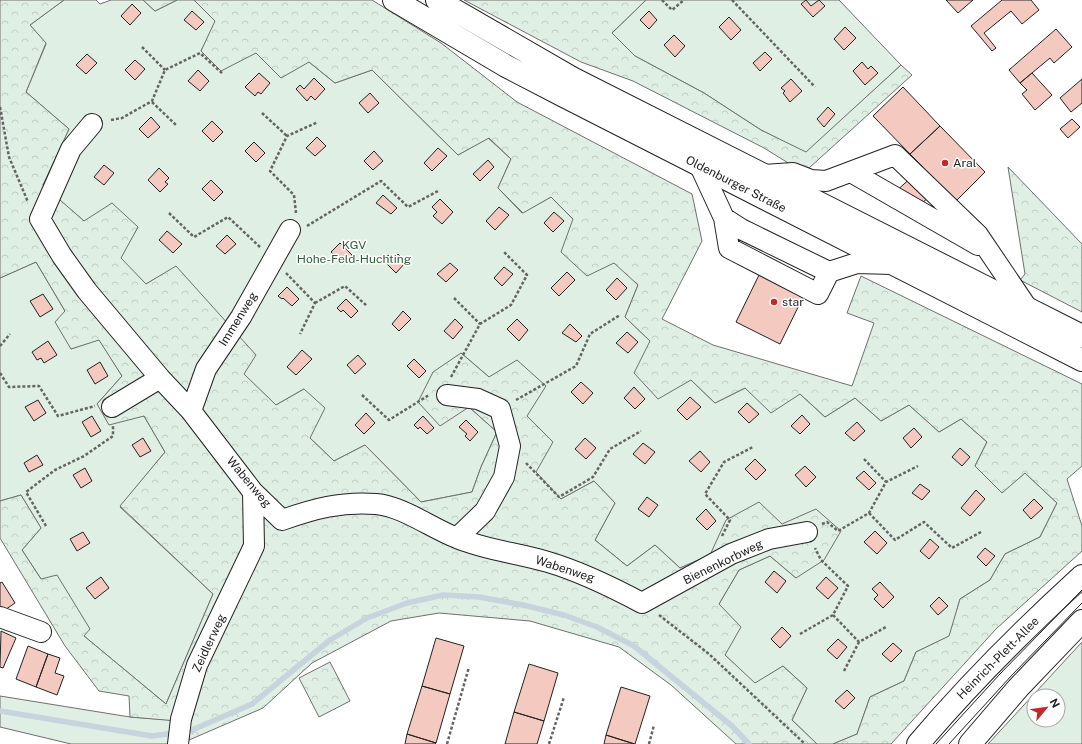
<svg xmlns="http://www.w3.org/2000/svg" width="1082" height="744" font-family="'Public Sans',sans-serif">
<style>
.green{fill:#e0efe3;stroke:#6f6f6f;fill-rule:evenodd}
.forest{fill:url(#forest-crowns);stroke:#6f6f6f}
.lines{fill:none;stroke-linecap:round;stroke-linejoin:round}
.stream{stroke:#c7d3dd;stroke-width:5.5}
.building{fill:#f3c9c0;stroke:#222}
.minor-casing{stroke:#222;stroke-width:22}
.major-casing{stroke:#222;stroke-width:24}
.highway-casing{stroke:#222;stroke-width:24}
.path{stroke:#646464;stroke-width:2.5;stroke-dasharray:3 2;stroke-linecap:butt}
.minor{stroke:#fff;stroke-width:20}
.major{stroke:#fff;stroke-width:22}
.highway{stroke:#fff;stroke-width:22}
.tram{stroke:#222;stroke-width:1}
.poi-dot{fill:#c62828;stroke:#fff;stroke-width:1.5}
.labels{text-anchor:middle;stroke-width:3;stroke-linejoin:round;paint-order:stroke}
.poi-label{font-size:12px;fill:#222;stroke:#fff;text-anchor:start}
.street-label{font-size:12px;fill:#222;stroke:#fff}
.park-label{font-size:12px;fill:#2f5e38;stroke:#fff}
</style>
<defs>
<pattern id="forest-crowns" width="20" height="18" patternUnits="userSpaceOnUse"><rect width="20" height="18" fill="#e0efe3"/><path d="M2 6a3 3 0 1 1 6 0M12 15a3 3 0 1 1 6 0" fill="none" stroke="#c0cdc2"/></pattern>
</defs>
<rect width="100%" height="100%" fill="#fff"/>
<path class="green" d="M64 0H96L100 4 111 0H143L155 11 177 0H194L216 21 201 51 256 53 309 62 335 83 372 70 458 155 488 138 511 159 498 188 522 213 551 197 638 285 625 317 715 403 745 388 800 394 825 417 855 398 881 421 909 405 939 432 961 419 987 442 975 466 1002 492 1025 473 1057 503 1040 537 1005 554 990 580 960 599 950 636 916 652 904 681 870 697 857 734 833 744H817L792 720 807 688 783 666 755 684 725 655 719 604 739 570 770 556 796 578 782 524 680 568 655 545 627 566 595 540 615 503 594 481 561 499 535 472 489 377 461 353 469 407 497 432 481 467 472 492 421 502 365 445 334 461 310 438 304 389 276 405 243 374 176 267 146 284 120 258 138 227 84 221 42 185 69 129 26 92 46 44 30 25Z
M646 0H839L901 65 806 153 761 130 704 93 635 56 612 33Z
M36 262 65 311 71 349 99 339 122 376 97 404 144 416 165 452 120 507 213 594 166 704 84 636 41 579 22 550 41 528 21 495 0 501V278Z
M1082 642V744H988ZM1034 696H1058V720H1034Z
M0 696 130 717 172 720 169 744H71L0 727Z"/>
<path class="forest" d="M0 0H64L30 25 46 43 26 92 69 129 43 185 84 221 112 203 138 227 121 258 146 284 176 266 256 355 244 374 276 405 304 389 325 408 310 438 334 461 365 445 421 502 472 492 481 467 497 432 469 407 440 426 418 402 433 372 461 353 489 377 517 360 546 386 527 416 553 442 536 472 561 499 594 481 615 503 595 540 627 566 655 545 680 568 710 555 726 520 759 502 782 524 816 509 841 531 824 560 796 578 770 556 739 570 719 604 741 627 725 655 755 683 783 666 807 688 792 720 817 744H736L671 685 619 647 530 621 439 613 391 621 312 663 263 708 189 740V722L130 717 129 696 99 691 65 646 0 538V501L21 495 41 528 22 550 41 579 57 575 90 629 84 636 166 704 213 594 120 506 165 452 144 416 109 425 97 404 122 376 99 340 71 349 55 322 65 311 36 262 0 278Z
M143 0H177L155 11Z
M194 0H372L441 43 517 102 692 194 702 241 662 319 713 345 852 386 874 323 847 313 861 276 1082 384V466L1067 479 1082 526V551L996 629 891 744H833L857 734 870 697 904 681 916 652 949 636 960 599 990 580 1005 554 1040 537 1057 503 1025 473 1002 493 975 466 987 442 961 419 939 432 909 405 881 421 855 398 825 417 800 394 771 413 745 388 715 403 691 380 658 399 634 373 650 341 625 317 638 285 614 263 587 276 561 252 573 219 551 197 523 213 498 188 511 159 489 138 458 155 372 70 335 83 309 62 281 78 256 53 221 71 201 51 215 21Z
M464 0H646L612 33 635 56 704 93 761 130 806 152 901 65 912 75 809 168 798 169 764 148 633 81 581 62Z
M1008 167 1082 244V312L1020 280 1025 274Z
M330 662 350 701 319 717 299 678Z"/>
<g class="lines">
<path class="stream" d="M0 711 152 736 175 733
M184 732 192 730 252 704 330 640 367 618 407 603 443 595 479 597 523 605 564 615 597 627 634 646 732 726 749 744"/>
</g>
<path class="building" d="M806 0 811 6 819 0 825 6 813 17 801 4Z
M946 0H973L958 13Z
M1002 0H1031L1039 10 1022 24 1011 11 984 33 996 48 992 51 971 26Z
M132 4 141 13 130 25 121 16Z
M192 11 204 22 196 30 184 20Z
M649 11 657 20 649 29 640 20Z
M729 17 741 30 731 40 719 27Z
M845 27 856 38 844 50 834 39Z
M1056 29 1072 47 1054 63 1050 58 1020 83 1009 70Z
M674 35 685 46 675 57 664 45Z
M765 52 772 59 760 71 753 63Z
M87 54 97 63 86 74 76 65Z
M135 60 145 69 135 80 125 70Z
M862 62 868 69 871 66 878 73 865 85 853 71Z
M198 70 209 81 200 91 188 81Z
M259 73 270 83 261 94 258 92 255 96 245 87Z
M1032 73 1052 95 1035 110 1022 94 1027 90 1020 83Z
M314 78 325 89 315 100 311 96 307 101 296 89 300 85 304 89Z
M791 79 802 91 790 102 783 93 785 91 781 88Z
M1082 79V103L1071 112 1060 98Z
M903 87 940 126 910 154 873 116Z
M370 93 379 103 368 113 359 103Z
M828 107 835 114 824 127 817 119Z
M151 117 160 127 148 138 139 129Z
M1072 119 1080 127 1068 138 1060 129Z
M212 121 223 132 213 142 202 131Z
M940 126 985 172 954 203 939 188 911 213 885 201 923 167 910 154Z
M317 137 326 146 315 156 306 148Z
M254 142 265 153 256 162 245 151Z
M438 148 447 156 432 171 424 163Z
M374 151 383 161 373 170 364 161Z
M488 160 494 167 480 181 473 174Z
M104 165 114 173 104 185 94 177Z
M159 168 169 178 165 182 168 184 160 192 148 180Z
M211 180 223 192 214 201 202 189Z
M383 195 397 208 391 214 376 203Z
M440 199 453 212 442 224 433 216 437 212 432 207Z
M499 207 509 215 495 230 486 221Z
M554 212 564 221 553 232 544 223Z
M167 231 182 244 173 253 159 240Z
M227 235 236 244 225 254 216 246Z
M340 243 352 255 345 262 338 255 336 257 331 252Z
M398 254 406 262 396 273 383 260 388 255 393 260Z
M450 263 458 270 446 282 437 274Z
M504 267 513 274 502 286 494 278Z
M761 271 805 293 780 344 736 322Z
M567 272 575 280 559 296 551 288Z
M617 278 627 288 616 300 606 290Z
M287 287 299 299 292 306 283 298 282 299 278 296Z
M43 294 53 309 40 317 30 301Z
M346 299 358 311 351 318 343 310 341 312 337 308Z
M403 311 411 319 399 331 392 324Z
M455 319 463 327 453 339 444 331Z
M517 319 528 330 519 341 507 329Z
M570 324 582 336 576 342 562 333Z
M627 332 638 342 628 353 616 343Z
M48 341 57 355 44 363 41 358 37 360 32 352Z
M302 350 312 359 296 375 287 367Z
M358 355 366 364 355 374 347 365Z
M414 359 426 371 419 378 407 366Z
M100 362 108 376 95 384 87 370Z
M581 382 593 393 583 404 571 392Z
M634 387 645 399 635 409 624 398Z
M690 397 701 407 687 420 677 410Z
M38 400 46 413 34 421 25 407Z
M747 403 759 414 749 423 738 412Z
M366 413 375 423 364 434 355 425Z
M802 415 810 424 800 434 791 426Z
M92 416 101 431 91 437 82 422Z
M423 416 434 428 427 434 420 427 418 429 414 425Z
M466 420 478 432 470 441 465 436 467 434 459 427Z
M857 422 865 431 854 441 845 433Z
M914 428 922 437 911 448 903 438Z
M143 438 151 451 140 457 132 445Z
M585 438 596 448 586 459 575 449Z
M643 443 655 452 645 464 633 454Z
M960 448 970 457 962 466 952 457Z
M700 451 710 462 701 472 689 461Z
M37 455 43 465 29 472 24 463Z
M755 459 766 470 756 480 745 469Z
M805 466 816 477 806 487 795 475Z
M85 468 92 481 81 488 73 475Z
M864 471 876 483 869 490 856 478Z
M920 484 930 491 922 500 912 493Z
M976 490 985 499 970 516 961 508Z
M647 497 658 505 649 517 638 509Z
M1034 499 1043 508 1031 519 1023 510Z
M706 509 716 521 707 530 696 519Z
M875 531 887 543 877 554 864 542Z
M83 532 90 543 77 551 70 539Z
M930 539 939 547 929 559 920 551Z
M985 548 995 556 986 566 977 557Z
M774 571 786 581 777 593 765 582Z
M101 577 109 588 95 599 86 588Z
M826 577 838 588 828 599 816 588Z
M2 582 15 603 2 612 0 608V583Z
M880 582 894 597 883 608 874 599 878 595 872 589Z
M939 597 948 606 938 615 930 606Z
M782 627 791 636 780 648 771 639Z
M1 631 16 638 3 668 0 667Z
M436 638 464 646 450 694 422 686Z
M838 639 847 647 837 659 827 650Z
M893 643 902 651 891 662 882 654Z
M28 646 48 654 36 687 16 679Z
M48 654 60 658 55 673 64 676 57 695 36 687Z
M529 664 558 673 544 721 514 712Z
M422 686 450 694 436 743 407 734Z
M621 687 650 696 635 744 606 735Z
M847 690 855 698 844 709 835 701Z
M514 712 544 721 537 744H505Z
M407 734 436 743 435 744H405Z
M606 735 634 744H604Z"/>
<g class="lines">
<g class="minor-casing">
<path id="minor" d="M92 124 71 149 40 219 62 256 87 291 160 378 191 411 253 492 282 520C313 509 342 501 376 504 402 506 433 529 457 538 486 550 518 553 548 562 582 572 612 587 642 603L731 554 769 539 807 532
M700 166 724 218 729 248 818 294 829 272 857 263 892 264
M851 172 978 245
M764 175 793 173 811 180 826 181 895 155 978 235 1028 309
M724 218 741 229 829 272
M447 395 478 399 500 409 510 446 504 477 485 511 457 538
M112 407 160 378
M191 411 206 369 241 317 290 230
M0 617 41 632
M178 744 181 719 197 665 254 546 253 492"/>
</g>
<g class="major-casing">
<path id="major" d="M918 744C969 684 1024 629 1082 576
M970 744 1018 688 1082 621"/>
</g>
<g class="highway-casing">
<path id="highway" d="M394 0 506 66 560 94 1082 360
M437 0 572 78 1082 336"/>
</g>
<path class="path" d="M662 0 672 10 684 0
M732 0 815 87
M142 47 165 70
M152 102 176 125
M0 107 9 157 28 202
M262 113 287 136
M111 120 122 118 152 101 165 70 200 53 223 74
M169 213 194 237 228 217 260 247
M296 213 294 195 270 171 287 136 318 122
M307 226 381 181 408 207 438 191
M286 273 315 303 300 334
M454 298 480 324
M315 303 345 286 367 306
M0 346 10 334
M0 373 9 387 39 386 58 416 95 406
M451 377 480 324 511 305 527 275 503 251
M362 395 389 420 429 395
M516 400 576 366 590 334 620 315
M864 459 886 482
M526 463 559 497 593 477 610 449 641 431
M869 513 895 540 924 522 952 548 981 532
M822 524 827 522 838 531 869 513 886 482 918 466
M46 526 26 492 55 470 84 456 113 436V426
M722 536 730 520 705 494 724 462 753 447
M659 615 709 654 805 744
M833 615 859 642 886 627
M800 634 833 615 848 586 821 560 815 548
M844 671 859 642
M447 744 469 667
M549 744 564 697
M649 744 654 725"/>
<use href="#minor" class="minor"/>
<use href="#major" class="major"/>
<use href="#highway" class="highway"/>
<path class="tram" d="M936 744 999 675 1082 590
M949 744 1012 675 1082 603"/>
</g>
<g class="poi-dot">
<circle cx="945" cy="163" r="4"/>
<circle cx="774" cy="302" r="4"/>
</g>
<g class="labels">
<g class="poi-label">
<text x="953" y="167">Aral</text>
<text x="782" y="306">star</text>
</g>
<g class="street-label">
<text transform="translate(736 184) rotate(27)" y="4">Oldenburger Straße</text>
<text transform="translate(238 319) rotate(-58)" y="4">Immenweg</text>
<text transform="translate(249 482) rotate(50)" y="4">Wabenweg</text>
<text transform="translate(723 562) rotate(-26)" y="4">Bienenkorbweg</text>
<text transform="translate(565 569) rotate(18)" y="4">Wabenweg</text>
<text transform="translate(209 643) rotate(-65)" y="4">Zeidlerweg</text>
<text transform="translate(998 658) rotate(-45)" y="4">Heinrich-Plett-Allee</text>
</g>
<g class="park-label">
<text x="354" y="249">KGV<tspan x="354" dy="14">Hohe-Feld-Huchting</tspan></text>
</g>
</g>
<g transform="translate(1046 708) rotate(61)"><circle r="19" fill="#ffffff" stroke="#a7a7a7"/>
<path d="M0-3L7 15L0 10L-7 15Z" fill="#c62828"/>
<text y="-6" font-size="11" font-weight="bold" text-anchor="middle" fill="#222222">N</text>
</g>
</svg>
